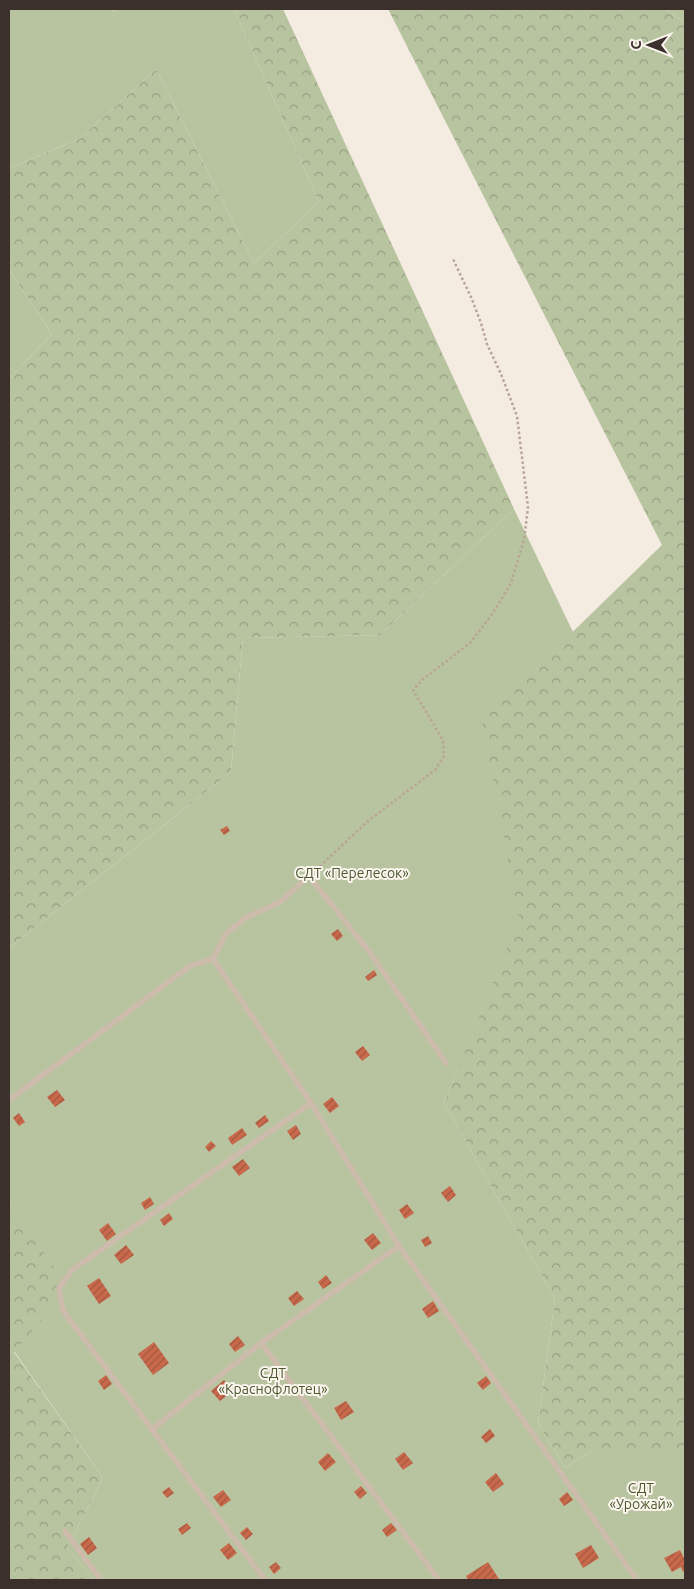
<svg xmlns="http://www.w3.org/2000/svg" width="694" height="1589" font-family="Ubuntu,sans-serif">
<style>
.green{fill:#b8c4a0}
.forest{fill:url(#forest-crowns)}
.building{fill:url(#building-hatch)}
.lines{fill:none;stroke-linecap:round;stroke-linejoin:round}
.path{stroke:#b9a596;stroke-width:2.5;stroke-dasharray:2.5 2.5;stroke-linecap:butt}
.service{stroke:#cdbbac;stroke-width:5.5}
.labels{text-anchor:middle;stroke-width:4;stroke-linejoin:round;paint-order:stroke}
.park-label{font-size:14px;fill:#4a5a2e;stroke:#fbf5ee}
</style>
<defs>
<pattern id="forest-crowns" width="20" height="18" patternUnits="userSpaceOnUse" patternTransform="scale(1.25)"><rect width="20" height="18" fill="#b8c4a0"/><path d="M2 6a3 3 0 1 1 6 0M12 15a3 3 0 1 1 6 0" fill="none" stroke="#97a083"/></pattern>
<pattern id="building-hatch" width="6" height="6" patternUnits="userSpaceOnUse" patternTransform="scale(1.25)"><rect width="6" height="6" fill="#c8694b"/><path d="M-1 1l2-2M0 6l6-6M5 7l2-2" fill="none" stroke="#a4573f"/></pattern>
</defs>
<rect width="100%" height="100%" fill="#f4ebe1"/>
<path class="green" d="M9 9H113L114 11 116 9H234L319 202 254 263 156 69 81 138 12 167H9Z
M666 9H685V23Z
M9 270 52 334 9 379Z
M514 509 573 632 483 720 520 919 444 1103 555 1299 538 1423 565 1468 591 1451H685V1580H94L67 1548 103 1478 14 1351 68 1289 9 1203V948L231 772 243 638 380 635Z"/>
<path class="forest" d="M234 9H283L514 509 380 635 243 638 231 772 9 948V379L52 334 9 270V167H12L81 138 156 69 254 263 319 202Z
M388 9H666L685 23V1451H591L565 1468 538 1423 555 1299 444 1103 519 919 482 720 662 545Z
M9 1203 69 1289 14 1352 103 1478 67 1548 94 1580H9Z"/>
<path class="building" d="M227 826 230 831 224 835 220 830Z
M338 929 343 936 337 941 331 934Z
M374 970 377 975 368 981 365 977Z
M363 1046 370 1055 362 1061 355 1052Z
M57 1090 65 1100 55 1107 47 1097Z
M332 1097 339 1106 330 1113 323 1104Z
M19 1113 25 1122 19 1126 13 1118Z
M265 1115 269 1121 259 1128 255 1123Z
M296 1125 301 1134 293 1140 287 1131Z
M242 1128 247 1135 232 1145 228 1138Z
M211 1141 216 1146 209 1152 205 1147Z
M243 1159 250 1168 239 1176 232 1167Z
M450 1186 456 1195 448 1202 441 1193Z
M150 1197 154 1204 145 1210 141 1203Z
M407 1204 414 1213 405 1219 399 1210Z
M169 1213 173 1219 164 1226 160 1220Z
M108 1223 116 1234 107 1241 99 1230Z
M373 1233 381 1243 372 1250 364 1240Z
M428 1236 432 1243 425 1247 421 1240Z
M126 1245 134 1255 121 1264 114 1255Z
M326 1275 332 1283 323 1289 318 1282Z
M99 1278 111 1296 99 1304 87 1286Z
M297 1291 304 1299 294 1306 288 1298Z
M433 1301 439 1311 428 1318 422 1309Z
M238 1336 245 1345 235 1352 229 1344Z
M154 1342 169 1363 153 1375 138 1354Z
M106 1375 112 1384 104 1390 98 1381Z
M486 1376 491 1383 483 1390 477 1383Z
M224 1380 233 1391 220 1401 211 1391Z
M346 1401 354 1412 341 1420 334 1408Z
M490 1429 495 1436 486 1443 481 1437Z
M404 1452 413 1463 403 1470 395 1459Z
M328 1453 336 1462 325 1471 318 1462Z
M496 1473 504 1484 493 1492 485 1482Z
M361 1486 367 1493 360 1499 354 1492Z
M169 1487 174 1493 167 1498 162 1492Z
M223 1490 231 1500 221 1507 213 1497Z
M567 1492 573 1500 564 1506 559 1499Z
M187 1523 191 1528 182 1535 178 1529Z
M391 1523 397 1530 387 1537 382 1530Z
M247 1527 253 1534 246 1540 240 1533Z
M89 1537 97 1548 88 1555 80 1544Z
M229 1543 237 1553 228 1560 220 1550Z
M591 1545 599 1558 583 1568 575 1554Z
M680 1550 685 1560V1571L683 1572 681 1567 672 1572 664 1558Z
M276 1562 281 1568 274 1574 269 1567Z
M488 1562 499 1579 468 1580 466 1576Z"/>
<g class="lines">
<path class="path" d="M316 870 368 821 435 770 444 756 443 740 413 690 422 680 471 642 493 613 511 583 524 540 528 507 517 416 501 374 487 344 481 323 471 297 453 259"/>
<path class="service" d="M446 1063 371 954 309 876 280 902 245 918 226 934 213 959 311 1103 399 1246 637 1580
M9 1100 190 966 213 959
M261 1343 439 1580
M151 1430 261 1343 399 1246
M65 1531 101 1580
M265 1580 63 1311 59 1288 72 1270 311 1103"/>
</g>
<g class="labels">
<g class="park-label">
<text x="352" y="878">СДТ «Перелесок»</text>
<text x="273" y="1378">СДТ<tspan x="273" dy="16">«Краснофлотец»</tspan></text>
<text x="641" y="1493">СДТ<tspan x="641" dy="16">«Урожай»</tspan></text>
</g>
</g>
<rect width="694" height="1589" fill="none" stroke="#3b302b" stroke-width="20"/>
<g transform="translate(649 45) rotate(270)" stroke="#fbf5ee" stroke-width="4" paint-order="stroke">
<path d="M0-4L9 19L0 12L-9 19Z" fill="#3b302b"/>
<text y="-8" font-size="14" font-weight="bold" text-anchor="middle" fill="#3b302b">С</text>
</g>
</svg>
